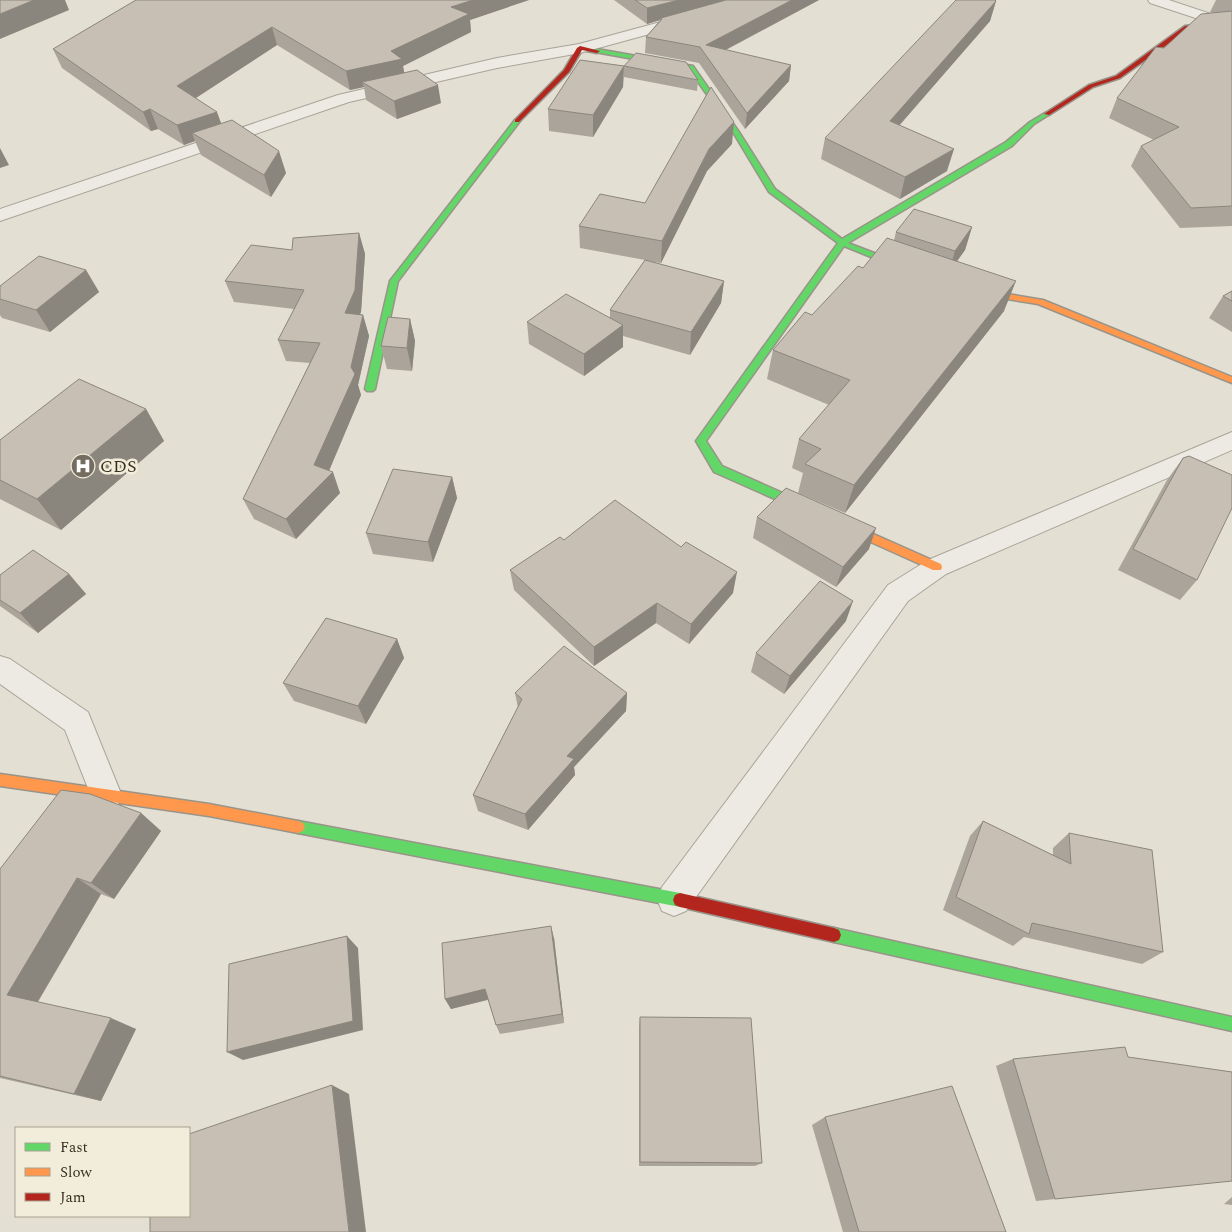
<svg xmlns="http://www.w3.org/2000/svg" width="1232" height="1232" font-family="Spectral,serif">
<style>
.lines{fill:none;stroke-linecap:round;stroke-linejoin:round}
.street-casing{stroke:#a9a49a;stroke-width:2}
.fast-casing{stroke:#99948a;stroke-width:3}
.slow-casing{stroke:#99948a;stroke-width:3}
.jam-casing{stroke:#99948a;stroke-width:3}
.street{fill:#eceae2;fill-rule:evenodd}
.fast{fill:#63d668;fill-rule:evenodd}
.slow{fill:#ff974d;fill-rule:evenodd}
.jam{fill:#b3261e;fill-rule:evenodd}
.wall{fill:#aba49a}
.shaded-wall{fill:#8b867d}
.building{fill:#c7bfb3;stroke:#8b867d}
.labels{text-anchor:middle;stroke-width:5;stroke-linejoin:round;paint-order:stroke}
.poi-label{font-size:18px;fill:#382e22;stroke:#f2edda;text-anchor:start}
</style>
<rect width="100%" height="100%" fill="#e3dfd2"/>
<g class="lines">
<g class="street-casing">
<path id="street" d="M742 0H765L763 3 580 53 497 68 349 102 0 221V209L338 95 497 58 579 44Z
M1148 0H1169L1232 21V30L1150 3Z
M1232 432V450L946 574 908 601 686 911 674 916 662 911 657 899 662 887 888 585 928 560Z
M0 656 10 659 88 712 122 796 117 806 106 811 95 806 65 730 0 684Z"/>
</g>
<g class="fast-casing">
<path id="fast" d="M597 49 693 66 739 132 775 189 842 239 1006 142 1030 122 1045 113 1050 114 1034 124 1012 146 848 243 911 267V271H905L844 246 706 441 722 466 803 502 804 505 803 508H795L714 472 696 441 838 243 769 192 733 132 689 69 595 52V50Z
M515 120 520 121 398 281 375 389 373 391H367L365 389 390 281Z
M298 821 680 893 685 895 687 900 685 905 680 907 298 833 293 831 291 827 293 823Z
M834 928 1232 1017V1031L834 942 829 940 827 935 829 930Z"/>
</g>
<g class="slow-casing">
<path id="slow" d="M972 288 1043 300 1232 377V383L1038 304 969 293 968 291Z
M799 501 941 564 942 567 941 570H933L795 508 794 505 795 502Z
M0 774 209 804 298 821 303 823 305 827 303 831 298 833 209 816 0 786Z"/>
</g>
<g class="jam-casing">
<path id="jam" d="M1221 22 1223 23V25L1189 29 1120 78 1093 87 1049 115 1044 114 1089 85 1116 76 1185 26Z
M580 46 600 51 597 53 582 50 569 72 519 122H515V120L564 70 577 48Z
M680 893 834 928 839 930 841 935 839 940 834 942 680 907 675 905 673 900 675 895Z"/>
</g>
<use href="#street" class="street"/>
<use href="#fast" class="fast"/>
<use href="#slow" class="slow"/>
<use href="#jam" class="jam"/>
</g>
<path class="wall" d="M136 0H529L470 20 471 32 403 66 404 73 441 103 397 119 366 100 364 87 350 90 277 45 196 98 221 123 286 173 271 197 201 155 195 141 184 145 158 129 151 131 62 68 53 49Z
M614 0H819L726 50 791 65 789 81 745 129 699 63 645 53 646 37 660 20 647 24Z
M1216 0H1232V226L1180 228 1131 166 1141 146 1154 140 1109 118 1117 98 1213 13 1210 12Z
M996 1 990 21 899 125 947 171 900 199 821 159 825 138Z
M624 66 698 80 697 91 624 77Z
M624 66 623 87 593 137 549 131 548 109Z
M732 144 707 171 661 263 646 261 724 281 721 303 690 355 623 336V347L584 376 529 344 527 322 610 317V310L645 260 580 248 579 226 645 203Z
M972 227 965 250 957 261 1004 311 845 513 798 493 803 473 792 468 799 439 829 405 767 379 773 350 812 315 894 240 896 232Z
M359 233 365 254 361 312 360 314 363 315 369 336 358 385 361 395 329 471 340 493 296 539 254 519 243 499 310 363 286 361 278 340 294 309 234 302 225 281 292 250Z
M86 270 99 292 50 332 2 318 0 315V286Z
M1232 291V332L1209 318 1223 296Z
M410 319 415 341 412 371 387 369 381 346Z
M146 409 164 441 61 530 0 499V440Z
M1183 458 1197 580 1180 600 1118 570 1167 480Z
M452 477 457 498 433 562 373 554 366 533Z
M757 517 869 549 836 587 753 538Z
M564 540 733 593 689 644 656 623 594 666 514 590 510 570Z
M69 574 86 594 38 633 0 606V575Z
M846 621 784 694 751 672 756 653Z
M397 639 404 658 366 724 294 701 283 683Z
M515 693H627L626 711 574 767 575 775 528 830 478 811 473 795 518 708Z
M141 813 161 831 114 899 101 894 38 1002 136 1029 101 1101 0 1078V869Z
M983 821 1053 855V848L1069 833 1163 952 1142 964 1024 937 1013 946 943 910 970 836Z
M554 938 564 1023 500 1034 496 1025 488 1000 451 1009 445 999Z
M640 1017 762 1163 755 1166H639V1027Z
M1128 1057 1232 1181 1036 1201 996 1066 1013 1059Z
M825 1117 1006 1232H843L812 1125Z
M1232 1197V1205L1224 1204Z"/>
<path class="shaded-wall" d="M34 0H65L69 10 0 39V14Z
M473 0H529L470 20 471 32 403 66 405 77 362 82 364 87 350 90 346 71 391 51 451 7Z
M679 0H735L662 19 661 18 660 20 647 24V8Z
M792 0H819L708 59 706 45Z
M996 1 990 21 885 142 890 121Z
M272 27 277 45 185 105 177 86Z
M791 65 789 81 745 129 747 113Z
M624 66 623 87 593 137V115Z
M438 85 441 103 397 119 394 101Z
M150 109 158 129 151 131 143 112Z
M217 112 224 131 192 133 195 141 184 145 177 125Z
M734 122 732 144 707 171 661 263 662 241 709 149Z
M0 148 9 165 0 168Z
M954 149 947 171 900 199 905 177Z
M279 151 286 173 271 197 264 175Z
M972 227 965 250 948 274 955 251Z
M359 233 365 254 361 312 351 334 345 313Z
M86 270 99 292 50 332 36 310Z
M724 281 721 303 690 355 691 332Z
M1016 281 1004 311 845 513 854 485Z
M363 315 369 336 358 385 361 395 325 480 333 472 340 493 296 539 286 519 314 465 351 367Z
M410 319 415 341 412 371 407 348Z
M623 325V347L584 376V354Z
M146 409 164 441 61 530 37 499Z
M452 477 457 498 433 562 428 542Z
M876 528 869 549 836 587 843 567Z
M737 572 733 593 689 644 691 624Z
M69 574 86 594 38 633 20 613Z
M853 601 846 621 784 694 790 676Z
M657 603 656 623 594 666V647Z
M397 639 404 658 366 724 358 706Z
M627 693 626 711 574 767 575 775 528 830 525 814 567 756Z
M141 813 161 831 114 899 91 883Z
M77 878 101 894 35 1006 7 995Z
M551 926 554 938 564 1023 562 1014Z
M347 936 358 948 363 1030 243 1060 227 1052Z
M485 989 490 999 451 1009 445 999Z
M111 1018 136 1029 101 1101 74 1094Z
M332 1085 349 1094 366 1232H349Z"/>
<path class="building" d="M0 0H34L0 14Z
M136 0H473L451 7 469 14 391 51 402 59 346 71 272 27 177 86 217 112 177 125 150 109 143 112 53 49Z
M635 0H679L647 8Z
M726 0H792L706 45 791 65 747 113 700 47 646 37 662 19 661 18Z
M956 0H995L996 1 890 121 954 149 905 177 825 138Z
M1232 11V206L1191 208 1141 146 1179 127 1117 98 1156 47 1164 48 1201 14Z
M636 53 686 62 698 80 624 66Z
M580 60 624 66 593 115 548 109Z
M417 70 438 85 394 101 362 82Z
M711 87 734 122 709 149 662 241 579 226 600 194 645 203Z
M232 120 279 151 264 175 192 133Z
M914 209 972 227 955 251 896 232Z
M359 233 355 290 345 313 363 315 351 367 355 374 314 465 333 472 286 519 243 499 320 343 278 340 304 290 225 281 251 245 292 250 293 238Z
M887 238 1016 281 854 485 805 464 821 449 799 439 850 380 773 350 805 312 812 315 858 266 863 268Z
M39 256 86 270 36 310 0 299V286Z
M645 260 724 281 691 332 610 310Z
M1232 291V301L1223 296Z
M566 294 623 325 584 354 527 322Z
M388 317 410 319 407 348 381 346Z
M79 379 146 409 37 499 0 480V440Z
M1189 456 1232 475V508L1197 580 1133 549 1183 458Z
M393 469 452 477 428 542 366 533Z
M786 488 876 528 843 567 757 517Z
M615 500 681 547 686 542 737 572 691 624 657 603 594 647 510 570 560 537 564 540Z
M33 550 69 574 20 613 0 600V575Z
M820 581 853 601 790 676 756 653Z
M326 618 397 639 358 706 283 683Z
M564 646 627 693 567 756 574 759 525 814 473 795 522 699 515 693Z
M61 790 90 794 141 813 91 883 77 878 7 995 111 1018 74 1094 0 1076V869Z
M983 821 1071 864 1069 833 1152 850 1163 952 1032 923 1029 934 956 897Z
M551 926 562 1014 496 1025 485 989 445 999 442 943Z
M347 936 353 1021 227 1052 229 964Z
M640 1017 751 1018 762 1163 640 1162Z
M1125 1047 1128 1057 1232 1072V1181L1055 1199 1013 1059Z
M332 1085 349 1232H150V1216H189V1134Z
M952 1086 1006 1232H859L825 1117Z"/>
<defs>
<g id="hospital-disc" transform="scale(1.25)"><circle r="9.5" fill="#746c60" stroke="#f2edda"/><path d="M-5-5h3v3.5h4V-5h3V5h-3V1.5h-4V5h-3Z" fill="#fff"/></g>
</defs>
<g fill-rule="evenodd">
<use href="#hospital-disc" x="83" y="466"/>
</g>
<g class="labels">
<g class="poi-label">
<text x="100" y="472">CDS</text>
</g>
</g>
<rect x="15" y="1127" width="175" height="90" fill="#f2edda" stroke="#a8a190"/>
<rect x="25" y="1143" width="25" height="8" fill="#63d668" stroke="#a8a190"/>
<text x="60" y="1152" font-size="15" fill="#382e22">Fast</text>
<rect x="25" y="1168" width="25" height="8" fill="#ff974d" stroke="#a8a190"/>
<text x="60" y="1177" font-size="15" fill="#382e22">Slow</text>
<rect x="25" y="1193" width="25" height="8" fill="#b3261e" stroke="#a8a190"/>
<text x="60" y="1202" font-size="15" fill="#382e22">Jam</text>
</svg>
